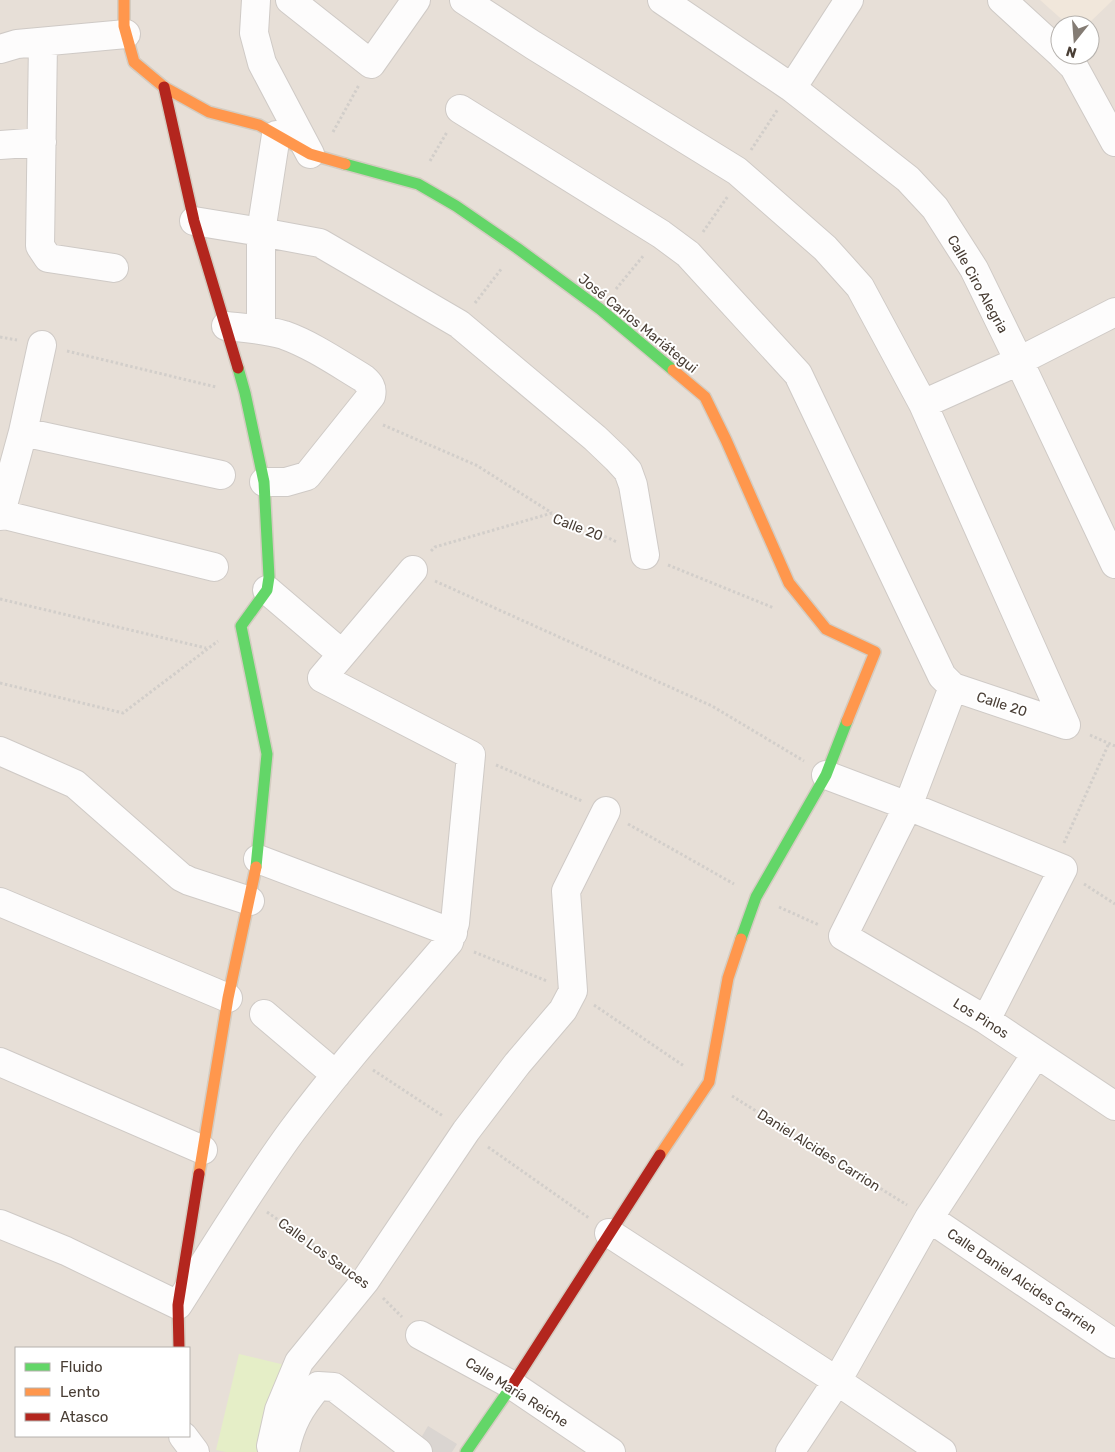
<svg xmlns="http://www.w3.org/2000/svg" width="1115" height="1452" font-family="Rubik,sans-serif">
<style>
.residential{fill:#e7dfd7;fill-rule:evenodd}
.education{fill:#f1e7db}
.green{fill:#e5eec7}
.building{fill:#dad5d1}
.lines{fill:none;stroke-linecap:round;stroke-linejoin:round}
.street-casing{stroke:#cfcac6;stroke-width:30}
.fast-casing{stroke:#d4ccc1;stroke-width:14}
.slow-casing{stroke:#d4ccc1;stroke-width:14}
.jam-casing{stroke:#d4ccc1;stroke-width:14}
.path{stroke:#d2ceca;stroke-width:3;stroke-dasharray:2.5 2.5;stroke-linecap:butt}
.street{stroke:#fdfcfc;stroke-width:28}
.fast{stroke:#63d668;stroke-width:11}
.slow{stroke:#ff974d;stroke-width:11}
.jam{stroke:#b3261e;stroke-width:11}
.labels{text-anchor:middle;stroke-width:4;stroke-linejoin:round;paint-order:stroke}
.street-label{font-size:14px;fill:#493e35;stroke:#fff}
</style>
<rect width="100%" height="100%" fill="#f2eeea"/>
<path class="residential" d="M0 0H1115V1452H0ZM1060 25H1090V55H1060ZM16 1348H189V1436H16Z"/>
<path class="education" d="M1040 0H1113L1087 25H1068Z"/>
<path class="green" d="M239 1354 285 1365 265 1452H226L216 1450Z"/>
<path class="building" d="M428 1426 457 1444 452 1452H433L418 1443Z"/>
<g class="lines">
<g class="street-casing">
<path id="street" d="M256 0 254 33 262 63 310 154
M290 0 371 64 416 0
M464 0 533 45 737 171 825 248 860 287 923 404 1066 725
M662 0 792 88 908 179 935 208 974 269 1019 361 1115 564
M1002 0 1060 53
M43 42 40 246 48 258 114 268
M0 49 17 44 126 34
M1062 55 1074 67 1115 142
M792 88 849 0
M460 109 661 234 688 254 798 374 942 676 953 687 1066 725
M0 145 42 142
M194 221 261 232 320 243 459 324 595 438 617 459 628 471 633 485 645 555
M226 326C245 328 265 329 284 335 312 345 338 363 363 378 370 384 373 388 371 396L307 476 286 482H264
M261 330V232L276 135
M923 404 1019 361 1115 312
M23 432 221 475
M1 514 214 567
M0 516 23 432 42 345
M267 590 342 654
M953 687 908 806 843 936 986 1020 1115 1106
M0 751 75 784 181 877 189 881 250 901
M826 775 908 806 1063 869 986 1020
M258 859 453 933
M0 902 228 998
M264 1014 336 1075
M0 1062 203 1150
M929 1218 1115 1344
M0 1224 66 1251 178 1305C215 1247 251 1187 292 1131 341 1065 396 1004 449 942L455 923 471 755 322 678 413 570
M609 1233 837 1381 942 1452
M420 1335 512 1385 611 1452
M183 1436 195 1452
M285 1451C291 1422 300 1408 318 1386L334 1387 418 1452
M273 1452 271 1446 279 1410 299 1362 365 1281 466 1131 517 1064 563 1010 573 991 566 891 606 811
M790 1452 837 1381 929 1218 1036 1054"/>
</g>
<g class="fast-casing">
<path id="fast" d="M345 164 418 184 456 206 517 248 600 309 673 370
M238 368 245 393 264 482 269 577 267 590 241 626 267 754 256 867
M741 939 756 897 826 775 847 721
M466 1452 511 1387"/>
</g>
<g class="slow-casing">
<path id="slow" d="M124 0V26L134 62 164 87 209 112 259 125 310 154 345 164
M673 370 705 397 726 440 789 583 826 629 875 652 847 721
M660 1155 709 1082 728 978 741 939
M199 1174 228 998 256 867"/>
</g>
<g class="jam-casing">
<path id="jam" d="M164 87 194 221 238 368
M179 1348 178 1305 199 1174
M511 1387 660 1155"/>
</g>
<path class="path" d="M333 132 359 85
M751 150 778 109
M430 161 447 132
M703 232 728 196
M616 289 644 255
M475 303 502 268
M0 337 17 340
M67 351 216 387
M383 425 476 465 552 513
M431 551 435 547 552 513 617 542
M668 565 774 608
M435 581 712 706 804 761
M0 599 206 648
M0 683 123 713 218 641
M1090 735 1115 746
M496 765 582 801
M628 824 734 884
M1064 843 1109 743
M1084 884 1115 904
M779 907 819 925
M474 952 547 981
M594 1005 684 1066
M373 1070 443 1116
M732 1096 907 1205
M488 1147 589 1218
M267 1212 344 1266
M383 1298 402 1317"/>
<use href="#street" class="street"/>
<use href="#fast" class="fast"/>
<use href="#slow" class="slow"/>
<use href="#jam" class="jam"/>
</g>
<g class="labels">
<g class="street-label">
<text transform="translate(978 284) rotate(61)" y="5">Calle Ciro Alegria</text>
<text transform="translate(638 323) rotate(39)" y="5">José Carlos Mariátegui</text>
<text transform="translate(578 527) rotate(21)" y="5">Calle 20</text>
<text transform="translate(1002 704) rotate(18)" y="5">Calle 20</text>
<text transform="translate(981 1018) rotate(32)" y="5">Los Pinos</text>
<text transform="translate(819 1150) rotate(32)" y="5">Daniel Alcides Carrion</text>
<text transform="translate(324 1253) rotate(36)" y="5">Calle Los Sauces</text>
<text transform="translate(1022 1281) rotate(34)" y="5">Calle Daniel Alcides Carrien</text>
<text transform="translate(517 1392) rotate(32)" y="5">Calle María Reiche</text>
</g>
</g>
<rect x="15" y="1347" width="175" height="90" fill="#ffffff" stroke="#b6b2ae"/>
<rect x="25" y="1363" width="25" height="8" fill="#63d668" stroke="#b6b2ae"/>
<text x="60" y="1372" font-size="15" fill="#493e35">Fluido</text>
<rect x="25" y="1388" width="25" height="8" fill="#ff974d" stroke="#b6b2ae"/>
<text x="60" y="1397" font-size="15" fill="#493e35">Lento</text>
<rect x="25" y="1413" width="25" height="8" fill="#b3261e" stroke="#b6b2ae"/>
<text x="60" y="1422" font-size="15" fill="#493e35">Atasco</text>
<g transform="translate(1075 40) rotate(197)"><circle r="24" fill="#ffffff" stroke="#b6b2ae"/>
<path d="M0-4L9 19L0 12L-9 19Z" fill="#847c74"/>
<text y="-8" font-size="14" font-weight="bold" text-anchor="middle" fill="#493e35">N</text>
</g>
</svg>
